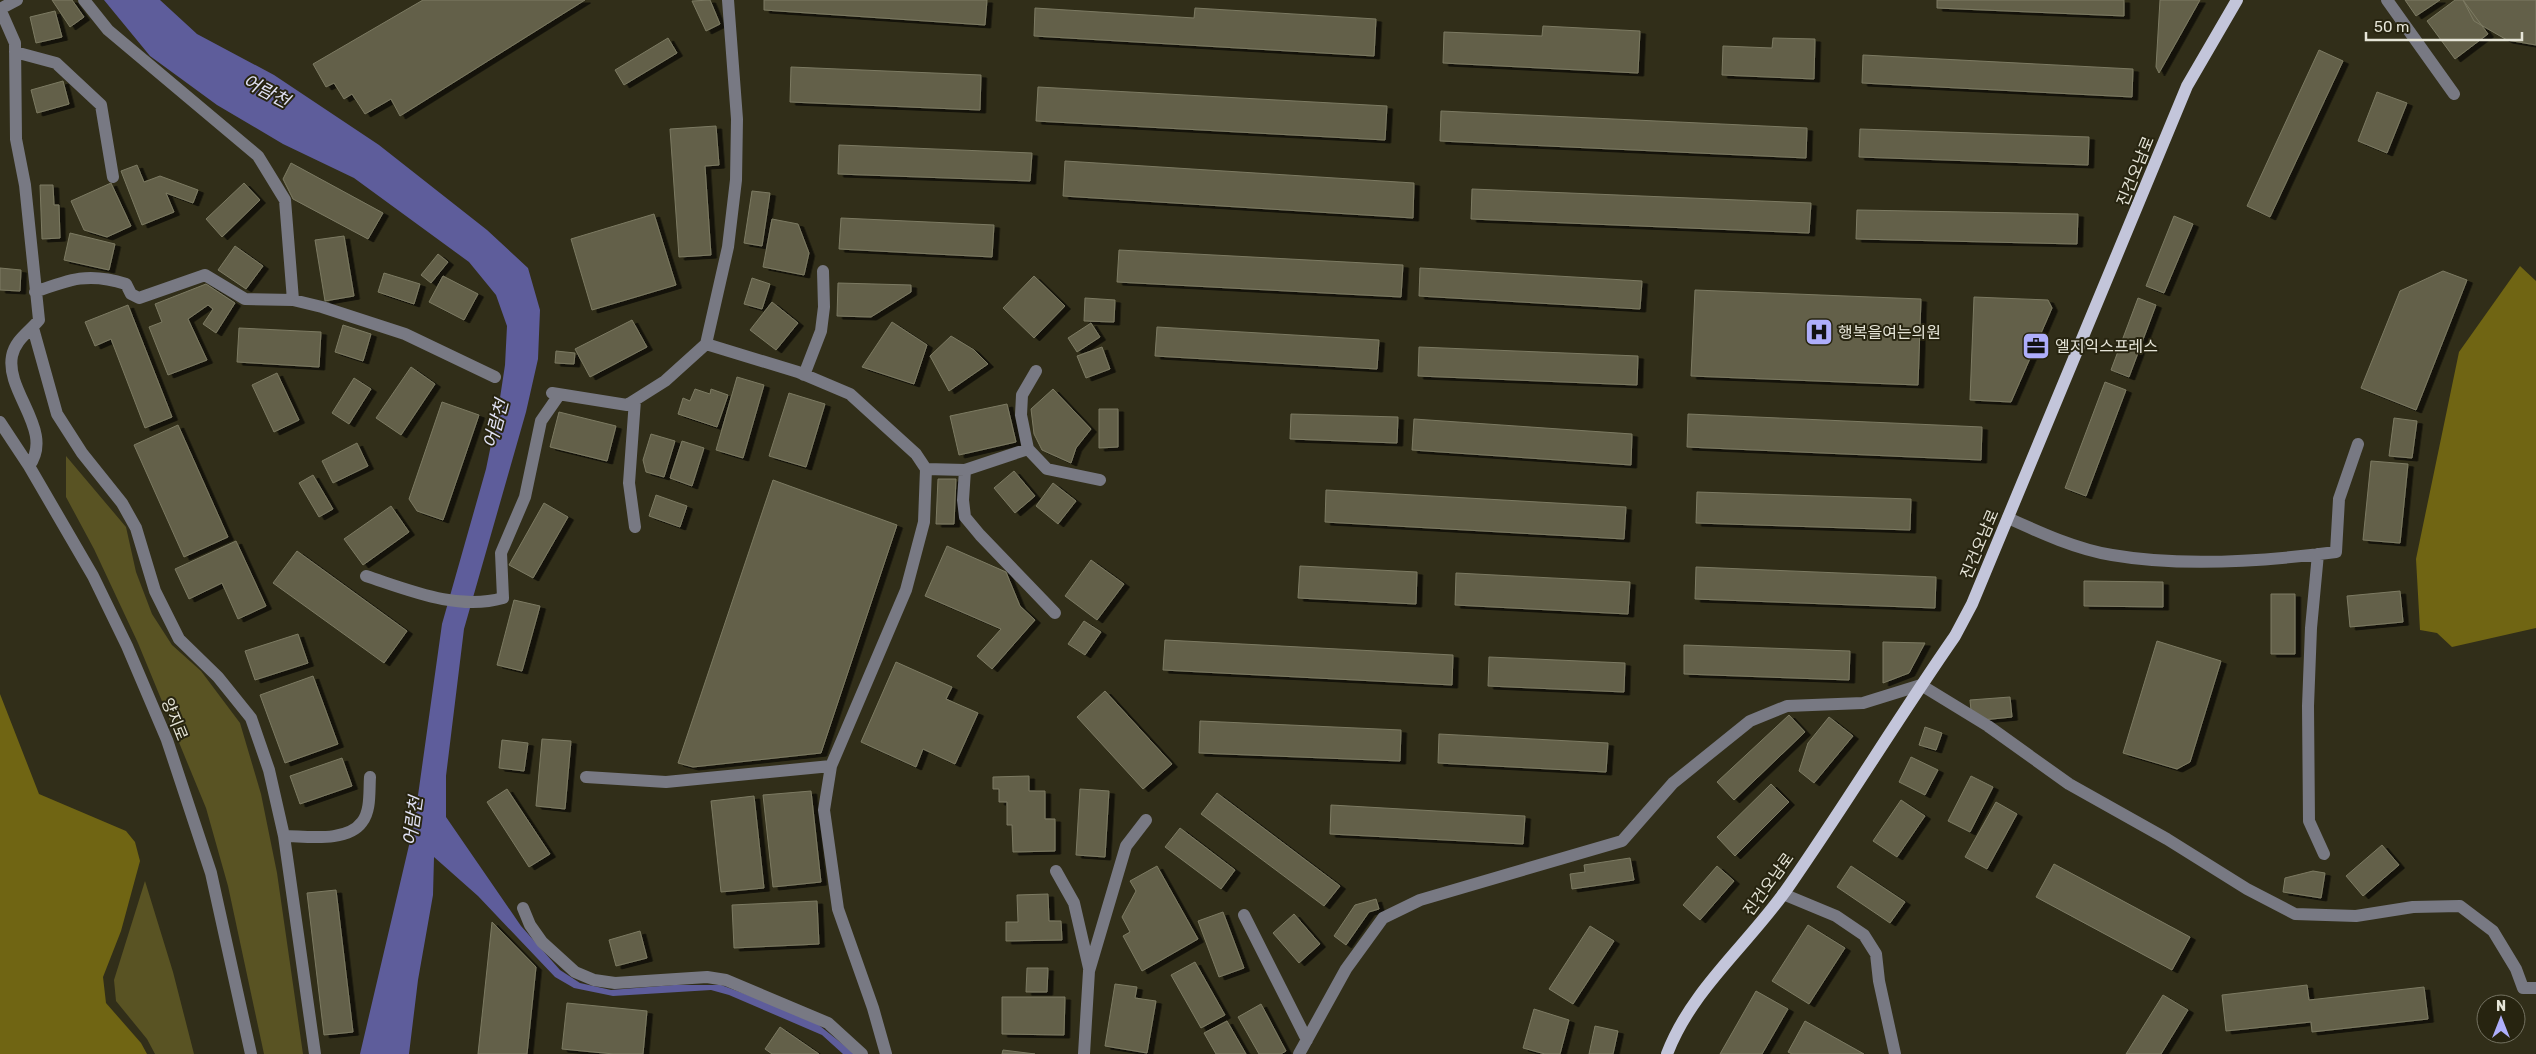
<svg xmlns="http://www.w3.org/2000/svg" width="2536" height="1054" font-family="Rubik,'Noto Sans KR',sans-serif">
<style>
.green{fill:#595323}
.forest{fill:#706513}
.water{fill:#5e5d9b}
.building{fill:#64614a;stroke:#7c7a62;filter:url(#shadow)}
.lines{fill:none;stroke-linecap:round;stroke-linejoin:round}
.minor{stroke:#787983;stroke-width:12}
.major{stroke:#c3c5da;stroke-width:12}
.labels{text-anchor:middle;stroke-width:4;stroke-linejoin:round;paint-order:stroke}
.street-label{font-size:16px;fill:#e6e5d8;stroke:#272410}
.poi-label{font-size:16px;fill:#e6e5d8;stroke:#272410;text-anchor:start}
.water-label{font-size:18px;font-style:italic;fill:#e1e2f5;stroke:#272410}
</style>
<defs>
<filter id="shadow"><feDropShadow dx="5.5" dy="3" stdDeviation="0" flood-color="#0009"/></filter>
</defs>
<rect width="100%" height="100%" fill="#312e19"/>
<path class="green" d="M66 456 126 527 136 572 152 614 172 645 201 671 240 723 261 794 277 873 303 1054H264L228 886 206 808 138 643 94 549 66 497Z
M145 881 173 972 194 1054H155L147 1039 116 1001 114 980Z"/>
<path class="forest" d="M2520 266 2536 281V628L2452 647 2437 633 2420 630 2416 559 2459 352Z
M0 694 39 794 126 831 135 842 140 861 121 931 103 977 106 1003 141 1043 147 1054H0Z"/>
<path class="water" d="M104 0H160L197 34 274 75 379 145 487 230 528 268 540 310 538 359 526 412 464 629 446 776V817L521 926 560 970 580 983 611 990 674 985H721L810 1018 855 1054H843L822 1035 729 995 711 990 613 996 574 988 555 977 478 896 434 857 433 895 418 980 409 1054H360L414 824 442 624 486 469 498 411 505 365 507 326 496 295 469 262 354 178 283 144 217 105 150 56Z"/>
<path class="building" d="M52 0H72L84 17 70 27Z
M423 0H585L400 116 391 99 365 114 352 94 344 99 334 83 326 87 313 64Z
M710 0 720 24 706 31 692 1Z
M764 0H987L985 25 764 10Z
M1937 0H2124V16L1937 8Z
M2160 0H2200L2159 73 2156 67Z
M2405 0H2440L2416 16Z
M2455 0H2463L2488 34 2455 59 2427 21Z
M2463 0H2536V45L2507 40 2474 21Z
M1035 8 1194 18 1195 8 1376 19 1374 56 1034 36Z
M55 11 62 37 36 43 30 17Z
M1543 26 1640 31 1638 73 1443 63 1444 32 1542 36Z
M668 38 677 53 624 85 615 70Z
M1773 38 1815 39 1814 79 1722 75 1723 46 1772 48Z
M2319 50 2343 61 2270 217 2247 206Z
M1863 55 2133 69 2132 97 1862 83Z
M791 67 981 75 980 110 790 102Z
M63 81 69 104 37 113 31 90Z
M1038 87 1387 106 1385 140 1036 121Z
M2377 92 2407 103 2387 153 2358 141Z
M1441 111 1807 128 1806 158 1440 141Z
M716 126 719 165 705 166 711 255 679 257 670 129Z
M1860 129 2089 137 2088 165 1859 157Z
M839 145 1032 153 1030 181 838 174Z
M1065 161 1414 183 1413 218 1063 196Z
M291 163 383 213 368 239 293 199 283 179Z
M137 165 144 182 160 176 198 190 193 203 166 193 174 212 142 225 121 171Z
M111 183 131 226 107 237 84 230 71 201Z
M244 183 260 200 222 237 206 219Z
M40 185H53L54 205H59L60 238 42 239Z
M1472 189 1811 203 1809 233 1471 219Z
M752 191 770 193 762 246 744 243Z
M1857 210 2078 214 2077 244 1856 239Z
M654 214 676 285 592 310 571 239Z
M2174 216 2193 224 2164 293 2146 286Z
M841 218 994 225 992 257 839 249Z
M772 219 798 224 809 253 804 275 763 267Z
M70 233 115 244 109 270 64 260Z
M344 236 354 296 325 301 315 240Z
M235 246 263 266 246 289 218 270Z
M1119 250 1403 265 1401 297 1117 282Z
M438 254 448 262 431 283 421 275Z
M0 268 21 270 20 291 0 290Z
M1420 268 1642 281 1640 309 1419 296Z
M2443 271 2467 280 2416 410 2361 388 2400 291Z
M384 273 420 284 414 304 378 292Z
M443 276 478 294 464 320 429 302Z
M1034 276 1065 306 1034 338 1003 308Z
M752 278 770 284 762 309 744 304Z
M838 283 911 285V292L871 317 837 316Z
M206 284 235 303 216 333 203 324 213 309 208 305 188 319 207 360 168 375 149 327 162 322 155 304Z
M1695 290 1921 299 1918 385 1691 376Z
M1974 297 2048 300 2052 308 2011 402 1970 400Z
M1085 298 1115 300 1114 322 1084 321Z
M2138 298 2156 305 2129 377 2111 370Z
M772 302 798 323 776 350 750 330Z
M128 305 172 417 145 428 111 339 95 346 85 322Z
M632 320 647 347 590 377 575 349Z
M892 322 927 345 914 384 862 367Z
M1091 323 1100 337 1077 352 1068 338Z
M343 325 371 334 363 361 335 352Z
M1157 327 1379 340 1377 369 1155 356Z
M239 328 321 332 319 367 237 362Z
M951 336 974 350 988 364 949 391 930 356Z
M1102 347 1110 369 1086 378 1077 356Z
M1419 347 1638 356 1637 385 1418 376Z
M556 351 575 353 574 364 555 363Z
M411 367 435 384 401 435 376 418Z
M277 373 299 420 274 432 252 385Z
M737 377 764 385 743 458 716 450Z
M354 378 371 389 349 424 332 413Z
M2105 382 2126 390 2086 496 2065 488Z
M695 389 710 394 711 389 728 395 717 427 678 414 683 398 690 401Z
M1053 389 1091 429 1076 448 1071 463 1042 450 1034 434 1031 409Z
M789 393 825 404 806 467 769 456Z
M442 402 479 415 443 520 417 511 409 499Z
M1007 404 1016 442 959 455 950 416Z
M1099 409H1118V447L1099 448Z
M559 412 616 426 607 461 550 447Z
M1291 414 1398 417 1397 443 1290 439Z
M1688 414 1982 427 1981 460 1687 447Z
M2394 418 2417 421 2412 458 2389 456Z
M1414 419 1632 434 1631 465 1412 450Z
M178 425 228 537 184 557 134 445Z
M651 434 675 441 664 477 646 472 643 460Z
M682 441 704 448 692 486 670 478Z
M357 443 368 466 333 483 322 461Z
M2371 461 2408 464 2400 543 2363 540Z
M1014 471 1035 496 1015 513 994 488Z
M313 475 333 509 319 517 299 483Z
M938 479H956L954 524H936Z
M773 480 897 525 821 753 693 767 678 763Z
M1053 483 1076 501 1058 524 1036 506Z
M1326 490 1626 507 1624 539 1325 522Z
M1697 492 1911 499 1910 530 1696 523Z
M656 495 687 506 680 527 649 516Z
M544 503 568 517 533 578 509 565Z
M391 506 409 532 363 565 344 539Z
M236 541 266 606 238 619 222 583 189 599 175 569Z
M947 546 1006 572 1020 606 1035 620 992 669 977 656 1001 629 925 596Z
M297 551 407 631 384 663 273 583Z
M1091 560 1124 584 1097 620 1065 596Z
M1300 566 1417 572 1416 604 1298 598Z
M1696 567 1936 577 1935 608 1695 599Z
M1456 573 1630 582 1628 614 1455 605Z
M2084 581 2163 582V607L2084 606Z
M2400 591 2403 622 2350 627 2347 596Z
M2271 594H2295V654H2271Z
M514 600 540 606 522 671 497 665Z
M1084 621 1101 632 1085 655 1068 644Z
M298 634 308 663 255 680 245 651Z
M1165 640 1453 655 1452 685 1163 670Z
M2157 641 2221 661 2190 762 2177 769 2123 753Z
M1883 642 1925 643 1909 673 1883 683Z
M1684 645 1850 651 1849 680 1684 674Z
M1489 657 1625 663 1624 692 1488 686Z
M896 662 952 687 946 699 978 713 955 764 923 749 916 767 861 742Z
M313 676 338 744 285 763 260 695Z
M1105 691 1172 764 1143 789 1077 717Z
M2010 697 2012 717 1972 721 1970 700Z
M1789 715 1805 732 1734 800 1717 782Z
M1829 717 1853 736 1814 783 1799 771 1808 743Z
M1200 721 1401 730 1400 761 1199 753Z
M1925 727 1942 733 1936 750 1919 745Z
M1439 734 1608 743 1606 772 1438 763Z
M542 739 571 741 565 809 536 806Z
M502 740 528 743 524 771 499 768Z
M1911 757 1938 770 1925 795 1899 782Z
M342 758 352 786 300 804 290 776Z
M1029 776V791H1045V819H1055V851L1013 852 1012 825H1007V802H999V789H993V777Z
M1971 776 1993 787 1970 832 1948 821Z
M1771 784 1789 802 1735 856 1717 837Z
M507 789 550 854 529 867 487 802Z
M1080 789 1109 791 1105 857 1076 855Z
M811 791 821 882 773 887 763 795Z
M1217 793 1340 886 1324 906 1201 814Z
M754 796 764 888 721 892 711 801Z
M1901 800 1925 816 1897 857 1873 841Z
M1996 802 2017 814 1987 869 1965 857Z
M1331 805 1525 816 1523 844 1330 834Z
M1180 828 1235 870 1221 889 1165 847Z
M2382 845 2399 865 2363 896 2346 876Z
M1630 858 1634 880 1572 889 1570 874 1585 872 1584 865Z
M2054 864 2190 937 2172 970 2036 897Z
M1157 866 1198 939 1142 971 1123 936 1130 932 1122 917 1136 891 1130 881Z
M1717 866 1734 881 1700 920 1683 905Z
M1851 866 1905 902 1890 923 1837 887Z
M2313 871 2325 873 2321 898 2283 892 2285 878Z
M336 890 353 1032 324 1035 307 893Z
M1048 894 1049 921H1061L1062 940 1006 941V922H1018L1017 895Z
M1376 899 1379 909 1369 912 1346 945 1334 936 1355 905Z
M817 901 819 944 734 948 732 905Z
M1223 912 1244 968 1219 977 1198 921Z
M1294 914 1320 944 1299 963 1273 933Z
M492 922 536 967 527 1054H478Z
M1808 925 1845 948 1809 1004 1772 981Z
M1590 926 1614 941 1573 1004 1549 989Z
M640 931 647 958 616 966 609 940Z
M1195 962 1225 1015 1201 1028 1171 975Z
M1027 968H1048L1047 992H1026Z
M1115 984 1137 987 1135 998 1156 1001 1147 1053 1105 1046Z
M2307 985 2309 1000 2424 987 2428 1019 2312 1032 2311 1022 2226 1031 2222 995Z
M1756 991 1788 1009 1762 1054H1720Z
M2163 995 2188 1010 2161 1054H2126Z
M1002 997H1065L1064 1035 1002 1034Z
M567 1003 647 1011 643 1054H614L562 1049Z
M1261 1004 1286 1051 1281 1054H1259L1238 1017Z
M1534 1009 1569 1020 1560 1054H1545L1523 1048Z
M1227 1021 1246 1054H1216L1204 1033Z
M1805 1021 1864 1054H1792L1788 1052Z
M1595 1026 1618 1031 1613 1054H1589Z
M780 1027 819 1054H772L765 1049Z
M1003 1050 1035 1054H1002Z"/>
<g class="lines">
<path class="minor" d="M84 0 108 30 258 156 285 200 293 300
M2387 0 2454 94
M0 9 15 43 16 139 25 185 39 320C29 332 15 340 12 356 5 392 55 431 29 466
M0 9 17 0
M15 52 56 63 101 105 113 177
M35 292C70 279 89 272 126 284L131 294 139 298 205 275 245 299 293 300 322 307 405 334 495 377
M33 328 57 414 82 453 122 503 136 528 155 591 179 639 218 677 251 718 269 770 284 836 315 1054
M706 344 798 372 850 394 916 454 926 469 924 522 906 590 831 766 824 810 838 909 873 1008 886 1054
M804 375 821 331 824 307 823 271
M552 393 627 405 665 381 706 344 728 247 736 180 737 119 728 0
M635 400 629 483 635 527
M0 422 29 466 93 576 127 646 167 740 211 873 251 1054
M1028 449 1021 415 1022 395 1036 371
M926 469 965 470 1028 449 1047 469 1100 480
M965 470 963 500 965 517 980 535 1055 613
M2008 518C2041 533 2076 549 2112 555 2181 567 2267 561 2336 552L2339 499 2358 444
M2318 554 2311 628 2308 706 2309 821 2324 854
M366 576C409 590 458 611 503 598L501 553 525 497 541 421 559 395
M586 777 666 782 831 766
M284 836C306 836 347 843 362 822 371 811 369 791 370 777
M1056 871 1074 903 1089 968
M1783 894 1836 916 1864 935 1876 954 1879 981 1895 1054
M523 908 530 925 542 942 575 972 594 980 615 983 707 977 726 980 828 1023 862 1054
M1244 915 1307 1040
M1084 1054 1089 971 1126 846 1146 820
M1299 1054 1346 969 1383 918 1420 900 1622 841 1673 783 1750 721 1787 706 1863 703 1921 685 1988 726 2069 784 2167 839 2247 889 2295 914 2356 916 2413 907 2460 906 2493 931 2516 969 2523 988H2536"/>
<path class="major" d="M1667 1054C1692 988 1750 943 1789 886 1846 804 1898 718 1955 636L1972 604 2187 86 2237 0"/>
</g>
<defs>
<g id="hospital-square" transform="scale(1.4375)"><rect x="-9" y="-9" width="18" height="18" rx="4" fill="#aeaefb" stroke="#272410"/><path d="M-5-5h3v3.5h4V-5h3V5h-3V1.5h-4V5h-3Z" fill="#111"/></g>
<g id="office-square" transform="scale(1.4375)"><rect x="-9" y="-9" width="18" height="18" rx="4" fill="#aeaefb" stroke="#272410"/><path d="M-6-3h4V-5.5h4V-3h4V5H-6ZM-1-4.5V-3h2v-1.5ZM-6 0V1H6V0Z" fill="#111"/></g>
</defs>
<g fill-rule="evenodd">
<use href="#hospital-square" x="1819" y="332"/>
<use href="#office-square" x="2036" y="346"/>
</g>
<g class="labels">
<g class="street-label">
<text transform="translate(2135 171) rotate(-68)" y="6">진건오남로</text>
<text transform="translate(1979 544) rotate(-67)" y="6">진건오남로</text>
<text transform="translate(175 719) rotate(68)" y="6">양지로</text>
<text transform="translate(1768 884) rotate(-54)" y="6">진건오남로</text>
</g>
<g class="poi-label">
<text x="1838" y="338">행복을여는의원</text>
<text x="2055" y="352">엘지익스프레스</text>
</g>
<g class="water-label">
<text transform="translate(266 91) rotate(28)" y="6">어람천</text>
<text transform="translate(496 424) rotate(-75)" y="6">어람천</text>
<text transform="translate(413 821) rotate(-82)" y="6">어람천</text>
</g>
</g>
<g transform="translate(2501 1019)"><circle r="24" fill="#272410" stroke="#737160"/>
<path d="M0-4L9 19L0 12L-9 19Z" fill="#aeaefb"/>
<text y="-8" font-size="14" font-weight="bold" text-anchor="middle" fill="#e6e5d8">N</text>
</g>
<path d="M2366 32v8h156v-8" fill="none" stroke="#e6e5d8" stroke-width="2.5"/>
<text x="2374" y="32" font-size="15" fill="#e6e5d8" stroke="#272410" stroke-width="4" paint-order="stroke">50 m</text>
</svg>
